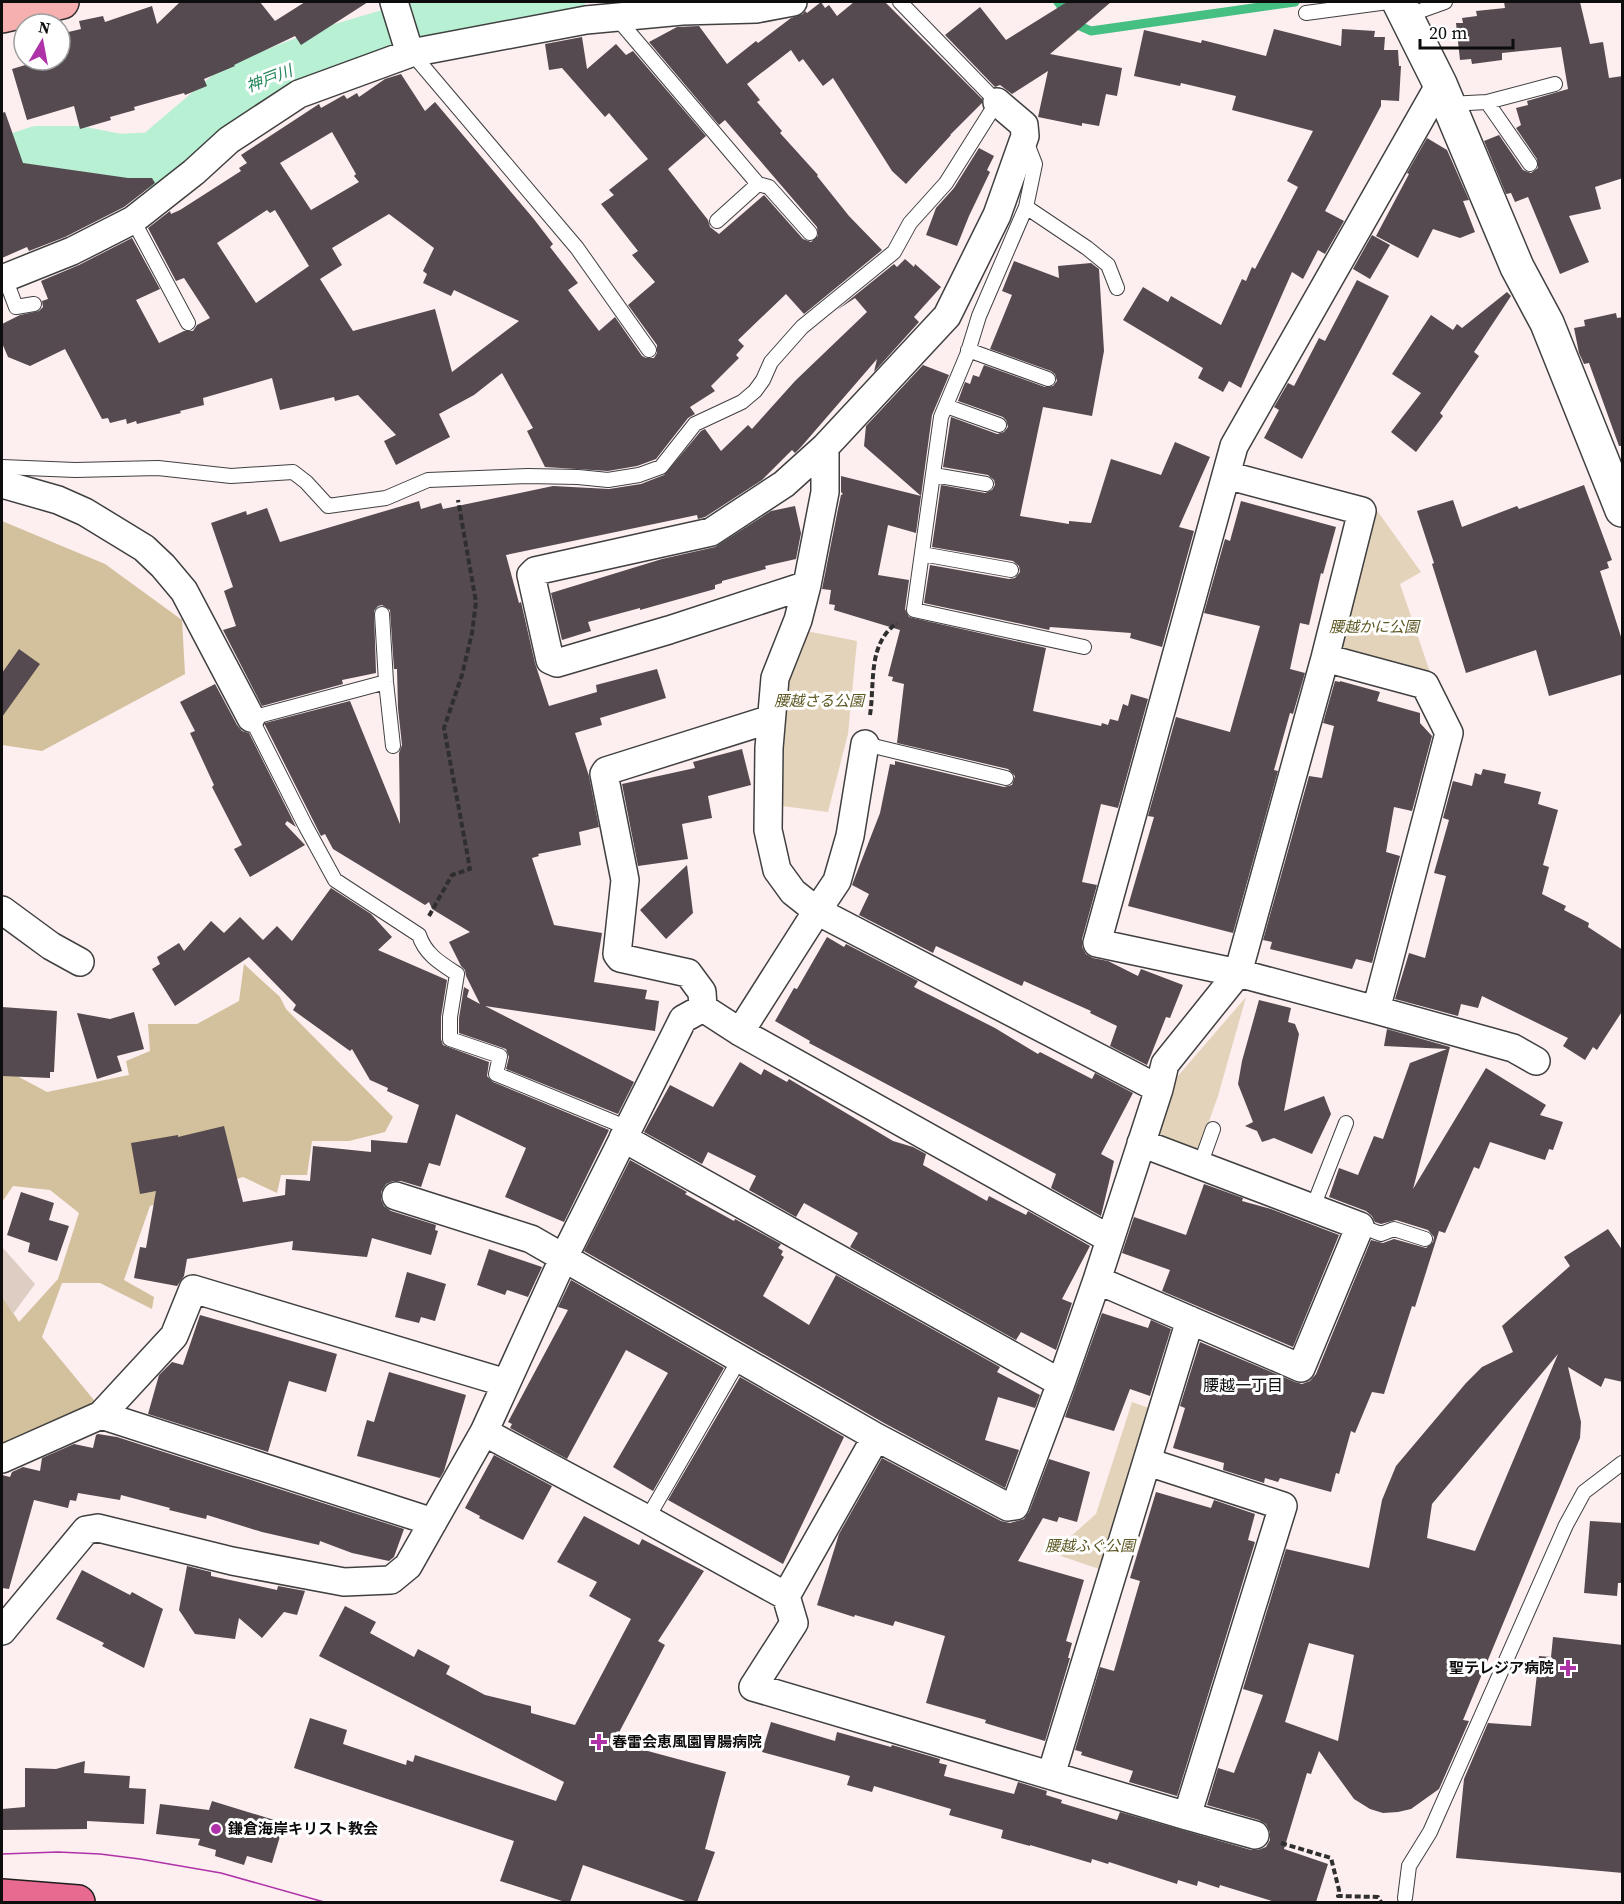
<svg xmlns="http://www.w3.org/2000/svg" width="1624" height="1904" font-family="'Source Serif 4','Noto Sans JP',serif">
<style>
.green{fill:#e4d3bb}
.forest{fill:#d3c09c}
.cemetery{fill:#ddcdc2}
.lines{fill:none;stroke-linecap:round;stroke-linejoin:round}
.stream{stroke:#46bf83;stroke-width:9}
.river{stroke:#b8f0d3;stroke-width:56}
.building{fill:#544a4f;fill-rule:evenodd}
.service-casing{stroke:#404040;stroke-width:16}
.minor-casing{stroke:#404040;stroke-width:30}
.tertiary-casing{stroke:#404040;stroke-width:36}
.secondary-casing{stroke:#2f2f2f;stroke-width:36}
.trunk-casing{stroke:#1e1e1e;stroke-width:36}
.path{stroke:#2f2f2f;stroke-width:4;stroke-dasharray:6 3;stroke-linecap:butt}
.service{stroke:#fff;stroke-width:14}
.minor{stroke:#fff;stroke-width:27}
.tertiary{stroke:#fff;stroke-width:33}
.secondary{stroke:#f7b0b0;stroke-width:33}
.trunk{stroke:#e86a90;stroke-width:33}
.tram{stroke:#af33a8;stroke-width:1.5}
.poi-dot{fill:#af33a8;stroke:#fff;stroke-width:2}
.labels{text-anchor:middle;stroke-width:6;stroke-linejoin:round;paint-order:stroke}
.park-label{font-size:15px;font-style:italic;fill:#5e5824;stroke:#fff}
.poi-label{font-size:15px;font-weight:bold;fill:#0d0d0d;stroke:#fff;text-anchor:start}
.water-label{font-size:16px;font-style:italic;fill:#218557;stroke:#fff}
.neighbourhood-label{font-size:16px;fill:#0d0d0d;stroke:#fff}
</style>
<rect width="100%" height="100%" fill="#fdeef0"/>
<path class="green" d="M1373 505 1421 572 1400 584 1433 681 1346 659 1330 638Z
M806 631 857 641 848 734 828 812 782 806 784 723 788 679Z
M1246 997 1218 1096 1197 1155 1157 1139 1177 1077Z
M1132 1402 1152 1409 1102 1570 1052 1553 1096 1514Z"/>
<path class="forest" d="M2 521 105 564 182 620 185 674 42 751 2 745Z
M244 964 280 997 286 1009 393 1117 385 1132 349 1141H312L307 1175H281L277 1193 243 1177 150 1206 124 1280 154 1297 152 1309 100 1283H62L42 1337 98 1405 2 1448V1296L19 1322 58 1279 79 1213 50 1190 13 1186 2 1202V1068L47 1092 129 1075 126 1061 150 1051 148 1024H197L239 1001Z"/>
<path class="cemetery" d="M2 1247 35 1284 13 1314 2 1297Z"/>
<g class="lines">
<path class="stream" d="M1058 2 1075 24 1091 31 1295 2"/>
<path class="river" d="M2 166 38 154H78L119 162 156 160 237 91 332 54 450 19 557 2"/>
</g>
<path class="building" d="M180 2H260L275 21 305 2H368L301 45 295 36 234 65 235 66 204 79 207 86 185 95 184 93 134 107 135 110 110 117 111 120 80 129 74 106 27 120 12 69 42 60H60V34L81 29 79 21 103 16 105 22 152 6 157 24Z
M821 2 825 8 829 5 837 16 854 2H885L982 99V103L950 135H951L906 184 892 171 833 78 823 86 803 59 799 62 791 50 747 84 760 100 757 102 782 131 780 133 818 175 817 176 849 216 882 250 804 314 786 294 738 340 744 346 736 355 739 358 711 386 715 391 690 407 695 414 688 418 656 459 637 466 608 471 545 467 527 431 533 428 502 373 474 395 439 414 450 437 396 465 384 441 396 435 358 395 335 401 334 397 280 410 272 378 203 398 204 405 180 411 181 413 137 424 136 421 127 424 126 419 110 423 108 418 102 419 65 349 30 366 8 357 2 343V324L20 315 39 311 43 307 42 301 48 299 41 281 79 265 132 238 160 289 136 300 159 343 184 331H193L197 325 210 318 184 278 176 281 148 228 170 211 171 214 180 210 241 171 239 168 247 163 241 155 319 104 321 108 344 95 347 99 357 93 359 97 385 79 401 74 425 111 435 102 533 218 553 244 550 247 578 283 568 290 599 331 615 317 642 356 646 358H654L657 353V345L628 305 655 282 632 255 638 251 601 204 614 195 609 190 648 159 609 113 605 117 562 68 549 70 545 44 582 37 587 69 616 44 626 55 633 51 706 136 668 169 708 220 710 227 719 234 764 195 803 239 811 242 818 236 817 227 725 120 719 125 649 42 677 27 699 26 727 64 756 41 758 43 791 18 803 14 805 11 807 13ZM332 132 356 174 354 176 359 182 311 210 280 163ZM267 210 270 213 275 210 309 266 256 303 217 243ZM389 214 434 248 423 271 427 274 423 283 451 296 454 290 519 321 452 372 435 309 353 331 320 279 342 265 332 248Z
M1067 2H1111L1050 54 1122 68 1117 96 1106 94 1099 126 1082 123V126L1038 117 1048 71 1012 94 1000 85 995 87 945 35 980 7 1006 40Z
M1504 2H1580L1590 44 1603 42 1609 78 1623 76V178L1595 187 1601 209 1569 216 1589 262 1560 274 1528 197 1515 202 1511 193 1506 194 1484 141 1499 135 1523 170 1531 173 1538 168 1537 159 1516 128 1521 125 1516 108 1528 105 1527 101 1568 89 1561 47 1502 53V60L1472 64 1471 59 1460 60 1456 23H1463L1462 18 1477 16 1476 11 1505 8Z
M1274 29 1341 46 1342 29 1375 31 1374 37H1385L1384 50H1398L1399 66H1401L1399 101 1381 100V106L1325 211 1344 221 1325 254 1318 250 1303 279 1292 272 1241 388 1229 381 1223 392 1198 378 1203 368 1123 320 1143 287 1168 302 1171 296 1221 325 1242 279 1246 281 1252 267 1255 269 1298 187 1287 181 1313 131 1232 110 1236 96 1181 83 1180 86 1134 76 1144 30 1201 43 1202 40 1266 56Z
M5 112 23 163 128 178H152L155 183 124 207 65 237 29 251 27 247 2 258V113Z
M1427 138 1447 150 1469 200 1463 201 1475 232 1460 238 1433 229 1418 258 1376 236 1409 174 1407 173Z
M979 148 994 156 987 170 990 172 969 216 957 246 926 235 936 208 954 188Z
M1372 235 1390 245 1370 279 1353 269Z
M905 259 914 267 915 264 941 287 914 317 919 322 874 372 877 359 801 447 795 453 792 450 762 480 705 517 698 519 697 515 506 555 519 603 521 602 535 663 549 706 597 692 596 685 657 669 666 698 600 718 602 725 575 733 589 776 599 827 579 832 581 845 538 854 539 856 532 858 554 925 602 933 594 982 647 990 645 999 659 1001 655 1031 485 1006 634 1082 618 1114 506 1069 509 1057 506 1049 459 1033V1018L464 987 469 990 467 997 480 1004 466 976 465 970 461 966 449 942 470 932 432 909 429 902 425 905 333 849 325 834 321 836 265 725V723L350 701 400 824 399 753 402 745 398 708 397 669H394L390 610 382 605 378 606 374 611 376 673 342 680 343 684 262 706 223 630 236 626 224 591 233 587 211 523 246 511 247 515 267 508 280 542 419 501 421 509 441 503 443 509 553 486 609 489 641 484 664 475 701 431 705 429 721 451 748 425 752 429 795 381 867 312 855 298 837 310 894 264 897 267Z
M1014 261 1059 278 1058 266 1091 263 1099 269 1104 351 1092 416 1043 407 1020 516 1069 524V521L1091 523 1111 459 1161 475 1175 442 1210 457 1179 527 1194 531 1162 647 1130 638 1131 633 1050 627 1049 630 924 603 930 565 1009 579 1015 578 1020 572 1019 566 1013 561 932 547 941 485 985 493 992 490 995 485 994 480 988 475 943 467 951 417 997 434 1004 432 1008 427 1006 420 1003 417 958 401 965 382 970 384 973 375 979 377 984 365 1045 387 1053 386 1057 381 1055 374 1051 371 990 349 1012 295 1002 291Z
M1357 280 1389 296 1302 459 1264 438 1279 410 1274 407 1288 383 1294 386 1319 338 1325 341Z
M1507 292 1511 296 1474 352 1479 356 1440 413 1443 416 1416 452 1391 432 1421 393 1392 374 1431 315 1453 330 1457 324 1462 328Z
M1616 313 1617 318 1623 317V446H1619L1589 363 1584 364 1579 353 1574 328 1585 326 1584 320Z
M923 365 949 375 932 415 921 496 864 446 866 426Z
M841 476 921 496 916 533 888 525 878 575 909 580 905 609 909 617 1046 648 1033 711 1101 726 1102 723 1108 725 1110 719 1118 721 1123 704 1128 706 1131 694 1148 699 1118 808 1101 804 1082 882 1097 885 1082 939V947L1086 954 1093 958 1108 961 1138 976 1141 969 1183 985 1170 1018 1166 1017 1147 1065 1110 1046 1117 1026 1090 1013 1091 1011 1024 981 1022 986 936 946 933 953 859 915 869 894 852 885 880 813 890 764 895 765V761L1004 787 1012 785 1015 776 1008 769 897 743 904 684 892 681 893 677 888 676 900 630 834 610 835 605 829 604 831 590 822 589 838 509 841 495 843 494 841 492Z
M1584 485 1612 560 1607 562 1609 568 1600 571 1623 643V674L1549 696 1536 650 1466 673 1432 564 1434 563 1417 511 1453 500 1462 527 1517 506 1519 509Z
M1241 501 1336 527 1323 574 1321 573 1309 625 1300 623 1290 669 1305 673 1293 714 1290 713 1274 770 1278 771 1233 933 1128 906 1154 817 1148 816 1176 717 1230 732 1260 626 1204 613 1225 539 1230 541Z
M795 506 801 533 796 559 765 566 766 569 722 581V583L715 585V589L640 610V608L588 622 591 631 562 640 551 593 662 559 715 547 771 511Z
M19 649 40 664 2 717V673Z
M1335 681 1340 682V681L1380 692 1377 701 1420 713V723L1432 736 1412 811 1394 807 1386 852 1400 856 1372 963 1356 959 1352 969 1270 949 1272 942 1263 940 1309 776 1322 778 1334 726 1323 723Z
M215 684 237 725 242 731 249 733 296 827 287 821 285 824 305 845 250 877 234 849 242 845 212 787 214 785 190 733 195 731 180 702Z
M742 749 751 785 708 796 712 818 682 824 688 859 638 866 622 784 695 768 693 762Z
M1483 769 1506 774 1504 783 1541 792 1538 804 1558 810 1543 865 1549 867 1542 894 1566 906 1564 910 1589 923 1588 927 1623 950V1010L1597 1050 1593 1047 1585 1060 1563 1046 1568 1038 1482 996 1478 1008 1461 1004 1458 1016 1395 999 1409 953 1425 958 1446 876 1434 873 1449 820 1443 818 1453 781 1472 786 1475 773 1481 775Z
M687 865 693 913 666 939 640 910Z
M331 888 371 914 392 937 378 950 447 980 441 1017V1039L443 1045 489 1062 487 1076 493 1082 609 1130 564 1222 505 1197 526 1148 456 1114 440 1166 429 1163 421 1187 401 1181H393L386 1184 381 1192V1199L384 1206 391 1211 436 1225 435 1230 438 1231 431 1255 372 1238 367 1257 292 1250 293 1241 187 1259 184 1276 177 1286 134 1278 140 1247 146 1248 156 1191 140 1194 131 1143 178 1135V1137L224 1126 243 1202 285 1195 286 1179 310 1181 313 1146 371 1152V1140L407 1143 419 1105 387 1091 388 1088 370 1080 352 1049 350 1051 293 1010 296 1005 249 957 175 1006 152 969 160 964 157 957 179 943 184 951 211 921 224 933 240 917 263 940 277 926 292 941Z
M827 937 844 947 846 944 918 981 914 987 995 1028 1038 1054 1040 1052 1092 1079 1095 1073 1133 1093 1101 1154 1114 1161 1101 1216 1051 1188 1056 1174 809 1043 810 1041 775 1021 794 988 797 989Z
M1259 1000 1291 1008 1288 1022 1295 1024 1299 1034 1284 1111 1324 1096 1331 1114 1312 1154 1274 1138 1262 1142 1257 1131 1245 1126 1253 1122 1238 1084 1242 1061Z
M2 1007 57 1011 54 1072H50V1078L2 1076Z
M134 1012 144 1049 117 1056 122 1071 97 1079 77 1013 110 1019Z
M1387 1029 1450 1047 1413 1189 1486 1068 1546 1105 1540 1115 1563 1122 1553 1150 1549 1149 1545 1160 1490 1142 1479 1169 1474 1167 1445 1233 1439 1231 1415 1307 1412 1306 1384 1394 1372 1392 1355 1433 1351 1431 1339 1474 1336 1473 1331 1492 1280 1478 1278 1482 1265 1478 1264 1483 1223 1470 1224 1463 1173 1448 1185 1408 1180 1406 1200 1342 1295 1382 1302 1384 1310 1381 1316 1374 1371 1240 1383 1243 1394 1239 1426 1248 1433 1242 1434 1237 1428 1230 1396 1220 1381 1224 1375 1222 1372 1216 1366 1211 1329 1197 1339 1168 1358 1175 1374 1136 1383 1139 1410 1063 1447 1049 1384 1046Z
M740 1062 761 1075 764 1069 787 1082 789 1079 893 1141 913 1147 926 1154 923 1165 987 1201 989 1196 1026 1215 1028 1211 1090 1246 1062 1299 1072 1303 1056 1350 1021 1332 1016 1340 850 1247 858 1233 804 1203 796 1217 749 1190 756 1176 708 1152 702 1164 644 1132 670 1085 713 1107Z
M630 1160 687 1192 685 1194 734 1221 735 1219 781 1244 778 1248 783 1251 781 1255 784 1257 763 1296 809 1325 836 1275 1000 1367 997 1372 1040 1395 1035 1408 998 1397 985 1440 1019 1450 1005 1488 884 1423 584 1251Z
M1204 1184 1243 1198 1242 1201 1271 1209 1339 1235 1293 1347 1162 1291 1170 1270 1122 1253 1134 1217 1186 1235Z
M21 1192 54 1203 49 1220 69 1226 57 1261 28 1252 30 1243 7 1235Z
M1608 1229 1623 1251V1382L1605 1378 1601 1387 1568 1367 1581 1422 1580 1438 1463 1720 1469 1721 1439 1789 1411 1809 1398 1812 1383 1813 1370 1809 1354 1799 1319 1751 1311 1774 1307 1773 1284 1849 1328 1864 1316 1902H1275L1220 1885 1219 1888 1198 1881 1197 1886 1178 1880 1177 1884 1109 1862 1108 1864 1092 1859 1091 1863 1030 1845V1846L1001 1838 1003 1830 949 1815 951 1809 874 1786 872 1792 847 1785 850 1776 762 1752 771 1722 835 1741 837 1732 891 1747 892 1745 940 1759 939 1763 947 1765 944 1776 1014 1794 1018 1782 1047 1791 1046 1795 1062 1800 1061 1803 1117 1820 1120 1812 1251 1850H1258L1266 1847 1270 1840V1832L1266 1824 1259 1820 1207 1805 1218 1768 1234 1773 1263 1695 1243 1689 1286 1549 1369 1568 1382 1500 1396 1466 1466 1383 1482 1367 1513 1352 1502 1326 1570 1266 1564 1257ZM1558 1354 1475 1551 1427 1538 1432 1504ZM1309 1643 1354 1655 1338 1741 1285 1722Z
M489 1249 542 1267 528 1297 507 1290 505 1295 477 1285Z
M407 1272 446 1284 435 1321 421 1317 419 1323 395 1317Z
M571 1280 724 1368 653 1491 613 1467 668 1373 626 1350 567 1459 510 1428 512 1424 508 1422 568 1310 558 1307Z
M1102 1313 1148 1328 1151 1320 1171 1329 1150 1396 1130 1389 1114 1431 1065 1417Z
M200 1315 337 1354 326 1392 289 1381 268 1452 148 1414 159 1375 172 1362 183 1365Z
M389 1372 466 1395 444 1471 440 1478 357 1456 367 1420 374 1422Z
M740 1377 844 1437 783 1564 668 1500Z
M98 1434 117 1437 404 1529 394 1557 389 1561 352 1553 320 1541 319 1545 262 1532 207 1515 206 1519 169 1510 170 1508 121 1495 120 1500 78 1493 76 1501 70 1500 68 1508 34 1500 9 1589 2 1588V1475L10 1477 12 1472 23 1467 40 1471 42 1458 74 1444 93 1448 96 1435Z
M494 1455 552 1486 523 1540 479 1518 480 1516 465 1508Z
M882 1458 1001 1521 1010 1523 1024 1519 1029 1512 1049 1459 1090 1472 1077 1522 1059 1517 1057 1522 1043 1518 1018 1561 1084 1580 1066 1641 1072 1643 1068 1658H1070L1045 1741 985 1723 986 1720 926 1703 945 1636 895 1621 893 1626 855 1615 854 1617 817 1605 839 1534Z
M1156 1492 1211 1508 1214 1500 1255 1514 1248 1540 1255 1542 1177 1796 1129 1782 1133 1771 1081 1755 1082 1752 1075 1750 1100 1667 1114 1671 1140 1581 1130 1578Z
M584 1516 639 1545 642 1539 704 1571 658 1641 665 1645 614 1742 726 1772 705 1849 715 1852 697 1902H688L583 1865 570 1902H565L500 1881 514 1841 294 1768 310 1718 347 1730 343 1744 406 1765 407 1760 413 1762 415 1755 556 1801 564 1782 319 1656 345 1606 376 1622 370 1633 414 1657 418 1649 450 1666 446 1674 485 1695 531 1706V1713L575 1725 631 1619 589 1596 597 1582 557 1562Z
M1590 1521 1623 1523V1583H1618L1617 1596 1584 1593Z
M187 1566 211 1572V1576L277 1590 278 1586 305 1591 297 1615 284 1612 262 1638 239 1618 235 1639 195 1634 179 1610Z
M82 1570 130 1595 132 1592 163 1609 144 1668 102 1646 104 1643 56 1619Z
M1553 1637 1623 1645V1873L1456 1858 1464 1779 1488 1723 1531 1726 1539 1656 1551 1657Z
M85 1761 84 1773 130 1776 129 1788 146 1789 144 1824 87 1821V1829L2 1830V1809L25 1807V1768L56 1769Z
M212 1801 284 1823 272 1863 247 1856 244 1865 215 1856 216 1850 198 1845 200 1839 156 1834 160 1804 209 1810Z"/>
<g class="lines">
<g class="service-casing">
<path id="service" d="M1306 13 1388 2
M1406 16 1445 2
M616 17 758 184 717 221
M410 51 577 248 649 350
M1487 102 1530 164
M1449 104 1487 102 1555 84
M1026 141 1035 164 1026 207 979 316 967 355 941 417 914 610 1084 647
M758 184 769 187 810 233
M1026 207 1087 248 1108 265 1117 288
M133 220 188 323
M5 278 16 307 34 304
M968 350 1048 379
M946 406 999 425
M2 467 75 470 158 468 231 476 293 472 306 482 328 506 386 498 428 480 528 476 578 477 608 480 639 475 661 467 695 424 742 402 755 391 763 380 771 362 802 327 894 252 910 223 946 183 997 102 900 2
M934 475 986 484
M922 554 1011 570
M382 614 386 682 393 746
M386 682 251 718 305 825 335 880 419 935C425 954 440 963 457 974L450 1017V1039L500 1056 496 1074 628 1128
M865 744 1006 778
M1200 1165 1213 1129
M1313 1207 1346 1123
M1360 1226 1381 1234 1394 1229 1425 1239
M647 1519 739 1360
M1405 1898 1409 1866 1430 1832 1566 1525 1584 1492 1622 1463"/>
</g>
<g class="minor-casing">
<path id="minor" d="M394 2 407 44
M1440 84 1234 446 1097 943 1238 973 1376 1010 1513 1048 1536 1061
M2 279 72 251 133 220 194 172 229 140 299 94 411 53 586 20 682 11 756 9 793 2
M2 484 58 500 85 512 144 548 163 566 184 591 251 718
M807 585 669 630 557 663 550 660 531 575 535 571 711 532 784 484 825 447
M1325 658 1425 685 1449 733 1376 1010
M865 744 850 836 837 881 817 911 1159 1089
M2 910 51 946 80 962
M703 1008 702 992 688 973 620 958 617 954 625 880 604 774 606 771 771 719
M740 1032 817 911 793 892 777 870 768 830 769 748 775 678 798 620 807 585 825 492V447L947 316 997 215 1025 136 1024 125 997 102
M623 1138 1061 1383
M396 1196 531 1239 876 1437 1008 1507 1015 1506 1061 1383 1097 1280 1159 1089 1165 1064 1238 973 1325 658 1362 511 1226 475
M1097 1280 1301 1368 1360 1226 1141 1143
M484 1432 647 1519 786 1596 876 1437
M2 1459 101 1415
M433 1522 101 1415 174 1336 193 1289 506 1383
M786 1596 794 1623 753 1687 1187 1816 1283 1506 1148 1462
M2 1631 86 1530 98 1528 232 1561 344 1582 391 1580 408 1566 484 1432 564 1257 683 1019 703 1008 740 1032 1110 1239
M1051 1775 1190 1320
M1187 1816 1255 1835"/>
</g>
<g class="tertiary-casing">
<path id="tertiary" d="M1399 2 1440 84 1517 267 1547 323 1622 510"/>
</g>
<g class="secondary-casing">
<path id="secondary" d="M2 16 62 2"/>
</g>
<g class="trunk-casing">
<path id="trunk" d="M2 1896 78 1902"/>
</g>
<path class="path" d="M870 715C875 684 867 644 897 623
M429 916 452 875 470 869 444 728 462 675 472 633 476 602 458 500
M1281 1843 1331 1858 1339 1890 1338 1896 1378 1897 1381 1902"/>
<use href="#service" class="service"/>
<use href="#minor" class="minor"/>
<use href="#tertiary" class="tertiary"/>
<use href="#secondary" class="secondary"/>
<use href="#trunk" class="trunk"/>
<path class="tram" d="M2 1854 58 1852 100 1854 140 1859 221 1873 324 1902"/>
</g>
<g class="poi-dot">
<path d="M1565 1659h6v6h6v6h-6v6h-6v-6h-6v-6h6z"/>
<path d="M596 1733h6v6h6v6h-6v6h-6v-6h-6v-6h6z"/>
<circle cx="216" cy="1829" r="6"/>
</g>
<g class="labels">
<g class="park-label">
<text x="1374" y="632">腰越かに公園</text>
<text x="819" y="706">腰越さる公園</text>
<text x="1090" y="1551">腰越ふぐ公園</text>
</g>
<g class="poi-label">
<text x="1554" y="1673" text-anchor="end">聖テレジア病院</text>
<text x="612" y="1747">春雷会恵風園胃腸病院</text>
<text x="228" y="1834">鎌倉海岸キリスト教会</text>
</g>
<g class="water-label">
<text transform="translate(269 78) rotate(-21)" y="6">神戸川</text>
</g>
<g class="neighbourhood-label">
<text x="1243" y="1391">腰越一丁目</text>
</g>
</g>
<rect width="1624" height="1904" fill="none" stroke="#0d0d0d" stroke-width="6"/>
<g transform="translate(42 42) rotate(10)"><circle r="28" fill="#ffffff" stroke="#9e9e9e" stroke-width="1.5"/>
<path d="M0-4.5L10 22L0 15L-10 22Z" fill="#af33a8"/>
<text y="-9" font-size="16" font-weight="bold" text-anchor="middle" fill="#0d0d0d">N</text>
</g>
<path d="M1420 39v9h93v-9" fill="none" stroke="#0d0d0d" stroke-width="3"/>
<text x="1429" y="39" font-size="18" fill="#0d0d0d" stroke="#ffffff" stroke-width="4.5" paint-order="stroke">20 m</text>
</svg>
